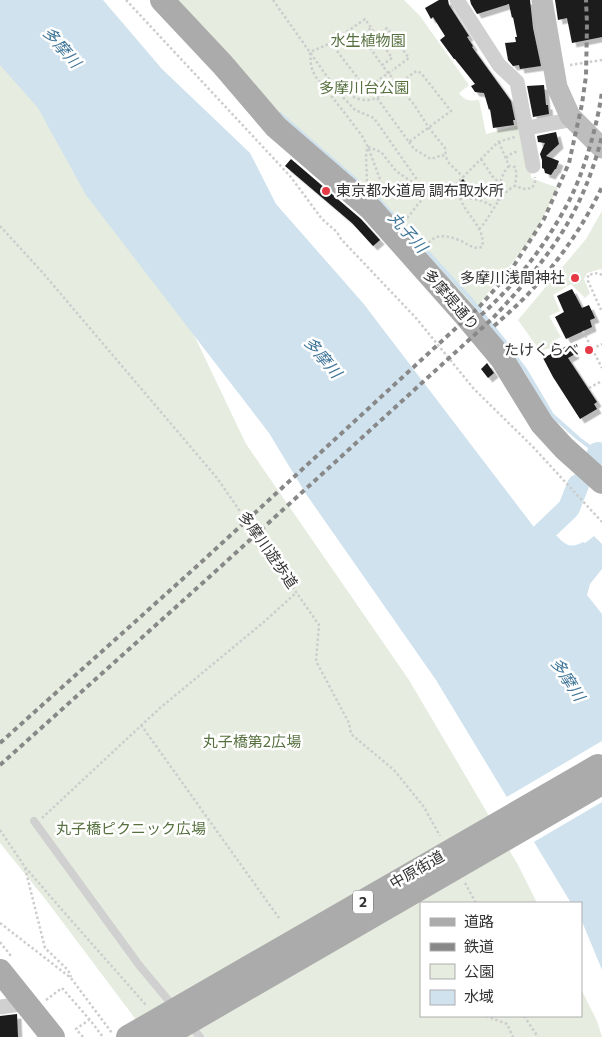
<svg xmlns="http://www.w3.org/2000/svg" width="602" height="1037" font-family="Commissioner,'Noto Sans JP',sans-serif">
<style>
.green{fill:#e6ecdf}
.water{fill:#cfe2ee}
.pier{fill:#fff}
.lines{fill:none;stroke-linecap:round;stroke-linejoin:round}
.stream{stroke:#cfe2ee;stroke-width:4}
.river{stroke:#cfe2ee;stroke-width:22}
.building{fill:#1a1a1a;filter:url(#shadow)}
.path{stroke:#cdcdcd;stroke-width:2.5;stroke-dasharray:2.5 2.5;stroke-linecap:butt}
.lane{stroke:#d0d0d0;stroke-width:8}
.street{stroke:#d0d0d0;stroke-width:15}
.secondary{stroke:#bdbdbd;stroke-width:21}
.primary{stroke:#ababab;stroke-width:24}
.rail{stroke:#888;stroke-width:4;stroke-dasharray:5 4;stroke-linecap:butt}
.path-bridge{stroke:#cdcdcd;stroke-width:2.5;stroke-dasharray:2.5 2.5;stroke-linecap:butt}
.primary-bridge{stroke:#ababab;stroke-width:24}
.poi-dot{fill:#e63946;stroke:#fff;stroke-width:2}
.labels{text-anchor:middle;stroke-width:5;stroke-linejoin:round;paint-order:stroke}
.shield{fill:#fff;stroke:#707070;stroke-width:1}
.shield-label{font-size:14px;font-weight:bold;fill:#333}
.park-label{font-size:15px;fill:#56703f;stroke:#fff}
.poi-label{font-size:15px;fill:#333;stroke:#fff;text-anchor:end}
.street-label{font-size:15px;fill:#333;stroke:#fff}
.water-label{font-size:16px;font-style:italic;fill:#3f7597;stroke:#fff}
</style>
<defs>
<filter id="shadow"><feDropShadow dx="4.5" dy="4.5" stdDeviation="0" flood-color="#0004"/></filter>
</defs>
<rect width="100%" height="100%" fill="#fff"/>
<path class="green" d="M162 0H404L420 16 469 85 459 93C465 101 470 101 479 100L486 134 526 123 531 178 558 188 533 237 479 304 466 316Z
M0 56 111 161 246 444 409 680 518 865 537 903H421V1016H581V989L597 1021 602 1037H149L46 900 0 843Z
M602 211V271L601 269 587 273 584 279 590 293 585 298 571 284 553 295 560 311 549 316 561 337 553 341 554 347 540 351 518 320 586 239Z"/>
<path class="water" d="M0 0H103L162 69 250 153 276 204 363 303 540 535 557 536C565 545 571 549 583 542L585 543 594 536 602 544V569L590 584 587 595 602 614V970L581 919V903H571L436 680 306 494 269 433 86 195 38 108 0 65Z"/>
<path class="pier" d="M602 741V802L532 843 505 798Z"/>
<g class="lines">
<path class="stream" d="M280 114 380 201 469 297 501 337 526 371 552 415 579 439 598 453 597 457"/>
<path class="river" d="M598 453 602 454
M519 556 569 508 578 485"/>
</g>
<path class="building" d="M439 0H448L449 5 469 36 467 37 473 46 472 47 511 101 515 120H513L514 125 493 128 490 109 489 110 484 93 475 92 471 86 475 84 455 59H454L440 40 445 36 433 17 431 19 425 8Z
M470 0H530L533 28 541 66 520 69 519 65 513 66 508 60 505 43 516 42 515 37H517L513 17 512 18 509 4 477 14 471 4Z
M555 0H602V37L572 43 567 18 558 20Z
M544 85 546 105H548L549 114 533 117 527 86Z
M556 132 559 144 546 156 559 161 556 169H555L551 175 545 173 544 169 542 168V160L540 154 545 143 538 142 537 136Z
M291 159 361 219 380 240 373 246 352 223 285 166Z
M463 179 469 186 462 192 456 185Z
M572 289 582 308 589 305 595 318 590 320 592 327 566 339 555 317 564 312 557 296Z
M569 345 575 354 568 358 597 402 594 404 597 409 580 419 553 377 543 358Z
M487 363 494 373 488 378 481 369Z
M17 1014 18 1037H0V1016Z"/>
<g class="lines">
<path class="path" d="M126 0 290 176 322 219 337 232 341 239 416 318 474 389 534 448 602 522
M273 0 338 92 355 110 374 118 425 191
M377 35 387 28 409 58 393 70
M344 36 349 45 371 28
M357 39 364 49 369 46 382 65
M331 43 366 89 384 76
M570 65 602 60
M332 83C341 89 349 96 359 99 377 105 400 84 413 73L417 71 421 73 451 111 409 142 377 98
M409 142 414 149 431 159 442 155 446 157 448 162 463 177
M499 142 509 166 515 167C517 173 516 180 515 186
M368 147 381 152 396 171 425 191 454 186 498 142 515 137
M367 149 366 156 367 183
M506 158 511 154 518 151
M481 159 492 176 500 184
M387 198 368 147 362 136 344 112 315 76 311 66 310 52 331 43 365 19 392 58 382 65 415 106 429 128 445 148 446 157
M460 198C473 198 483 200 494 207
M498 201C499 188 500 175 509 166
M404 222 419 203 432 190
M0 226 43 273 217 478 319 625 316 661 349 723 351 734 394 770 424 807 440 836
M479 229C492 216 498 194 515 186L525 189 532 188 535 183V177
M426 247C433 233 446 235 459 240 467 243 472 250 482 247 486 233 472 219 465 208 461 201 458 194 454 186
M602 275 598 273 588 275V281L602 312
M583 331 602 368
M592 349 602 344
M589 388 602 381
M141 725 279 918
M42 818 160 708 265 621 297 592
M0 830 25 867 70 919 146 1005
M25 868 45 948 68 970 71 977
M465 883 476 903
M0 923 71 978 112 1033
M0 942 11 956
M46 1000 62 988 90 1020 103 1037
M486 1016 507 1024 513 1037
M524 1016 538 1037
M83 1037 76 1029 89 1020"/>
<path class="lane" d="M34 821 139 965 174 1007
M190 1025 200 1037"/>
<path class="street" d="M457 0 499 65 517 82 533 166
M527 128 564 121 570 116
M0 1007 27 1003"/>
<path class="secondary" d="M542 0 557 87 570 116 602 148"/>
<path class="primary" d="M162 0 223 65 276 127 371 209 466 316 502 359 542 424 564 448 602 482
M0 971 53 1037"/>
<path class="rail" d="M481 315C517 283 548 242 570 199 585 169 597 126 602 92
M494 326C506 315 519 304 530 292 559 261 584 225 602 187
M0 743 196 567 480 306 509 273 544 219 569 163 582 104 586 76 587 24 586 0
M0 765 206 580 493 318C518 291 543 263 563 231 581 202 594 169 602 136"/>
<path class="path-bridge" d="M384 76 393 70"/>
<path class="primary-bridge" d="M128 1037 598 766
M163 1037 602 783"/>
</g>
<g class="poi-dot">
<circle cx="326" cy="191" r="5"/>
<circle cx="575" cy="278" r="5"/>
<circle cx="589" cy="350" r="5"/>
</g>
<g class="labels">
<rect class="shield" x="353" y="890.5" width="20" height="23" rx="4"/>
<g class="shield-label">
<text x="363" y="907">2</text>
</g>
<g class="park-label">
<text x="368" y="46">水生植物園</text>
<text x="364" y="93">多摩川台公園</text>
<text x="252" y="747">丸子橋第2広場</text>
<text x="131" y="834">丸子橋ピクニック広場</text>
</g>
<g class="poi-label">
<text x="336" y="196" text-anchor="start">東京都水道局 調布取水所</text>
<text x="565" y="283">多摩川浅間神社</text>
<text x="579" y="355">たけくらべ</text>
</g>
<g class="street-label">
<text transform="translate(451 300) rotate(49)" y="5">多摩堤通り</text>
<text transform="translate(268 550) rotate(55)" y="5">多摩川遊歩道</text>
<text transform="translate(417 870) rotate(-30)" y="5">中原街道</text>
</g>
<g class="water-label">
<text transform="translate(62 47) rotate(49)" y="6">多摩川</text>
<text transform="translate(408 232) rotate(48)" y="6">丸子川</text>
<text transform="translate(323 357) rotate(50)" y="6">多摩川</text>
<text transform="translate(568 679) rotate(57)" y="6">多摩川</text>
</g>
</g>
<rect x="420" y="902" width="162" height="115" fill="#ffffff" stroke="#adadad"/>
<rect x="430" y="918" width="25" height="8" fill="#ababab" stroke="#adadad"/>
<text x="464" y="927" font-size="15" fill="#333333">道路</text>
<rect x="430" y="943" width="25" height="8" fill="#888888" stroke="#adadad"/>
<text x="464" y="952" font-size="15" fill="#333333">鉄道</text>
<rect x="430" y="964" width="25" height="15" fill="#e6ecdf" stroke="#adadad"/>
<text x="464" y="977" font-size="15" fill="#333333">公園</text>
<rect x="430" y="990" width="25" height="15" fill="#cfe2ee" stroke="#adadad"/>
<text x="464" y="1002" font-size="15" fill="#333333">水域</text>
</svg>
